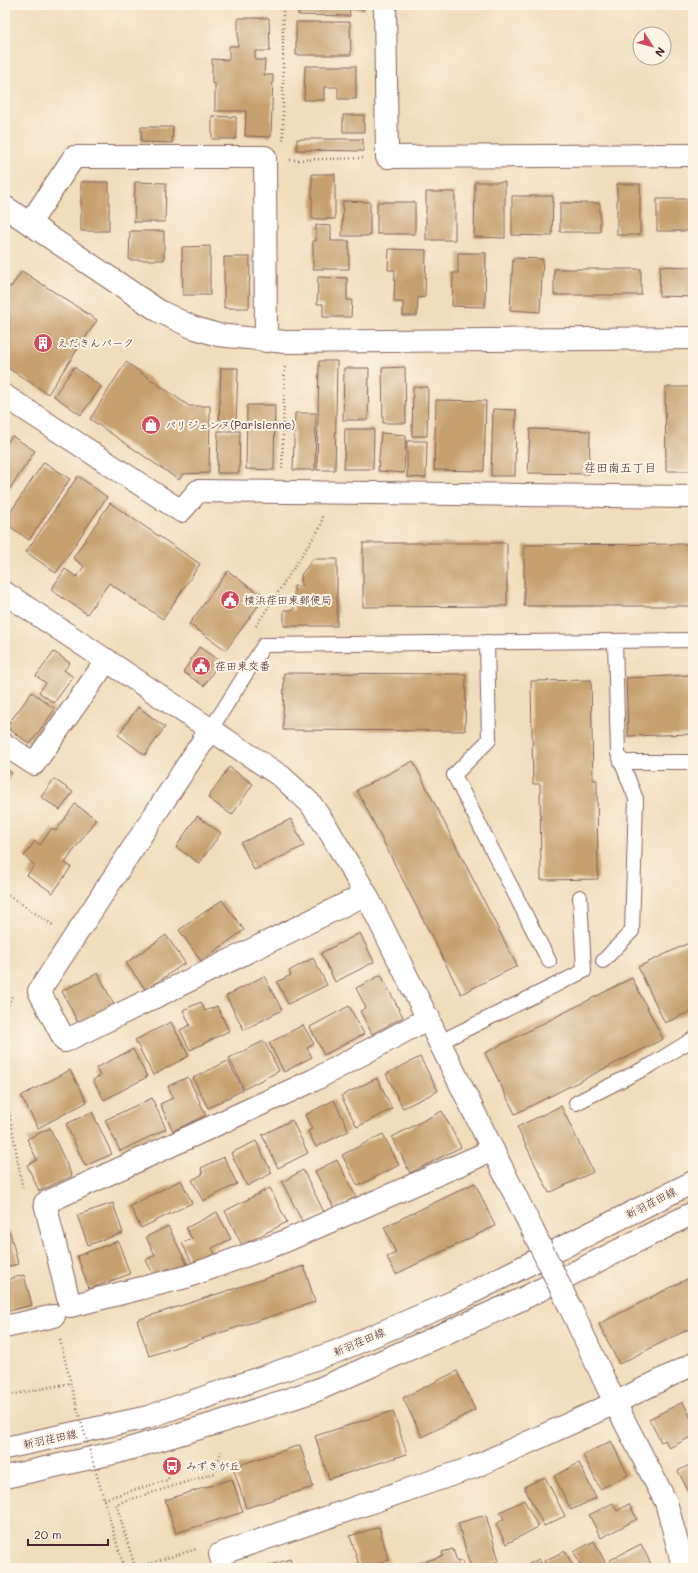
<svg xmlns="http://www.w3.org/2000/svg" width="698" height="1573" font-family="Mali,'Klee One',sans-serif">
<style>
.building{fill:#c7a070}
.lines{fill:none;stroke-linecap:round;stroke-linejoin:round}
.lane-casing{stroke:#84625d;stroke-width:16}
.street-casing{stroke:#84625d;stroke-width:24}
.secondary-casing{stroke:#84625d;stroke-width:24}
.path{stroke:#84625d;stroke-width:2.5;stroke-dasharray:1 3;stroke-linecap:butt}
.lane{stroke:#fff;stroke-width:14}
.street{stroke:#fff;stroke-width:22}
.secondary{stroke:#fff;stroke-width:22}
.secondary-bridge-casing{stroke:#84625d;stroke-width:24;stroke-linecap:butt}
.path-bridge{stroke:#84625d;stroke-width:2.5;stroke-dasharray:1 3;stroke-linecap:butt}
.secondary-bridge{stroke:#fff;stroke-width:22}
.labels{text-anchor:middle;stroke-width:4;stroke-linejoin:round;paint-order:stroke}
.poi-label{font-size:11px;fill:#4a1f2b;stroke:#fcf5e5;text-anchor:start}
.street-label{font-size:11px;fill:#4a1f2b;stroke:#fcf5e5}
.neighbourhood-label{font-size:12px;fill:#4a1f2b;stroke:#fcf5e5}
</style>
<rect width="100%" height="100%" fill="#fcf5e5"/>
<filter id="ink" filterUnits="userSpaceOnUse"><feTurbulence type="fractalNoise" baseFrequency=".025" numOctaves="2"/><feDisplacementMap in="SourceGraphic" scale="8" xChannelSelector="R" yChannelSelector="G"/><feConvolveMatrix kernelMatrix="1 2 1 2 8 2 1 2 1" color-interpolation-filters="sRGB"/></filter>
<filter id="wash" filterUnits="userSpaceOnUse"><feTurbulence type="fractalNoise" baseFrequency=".012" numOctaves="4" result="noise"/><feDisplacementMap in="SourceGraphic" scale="16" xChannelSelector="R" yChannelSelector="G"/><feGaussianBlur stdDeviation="0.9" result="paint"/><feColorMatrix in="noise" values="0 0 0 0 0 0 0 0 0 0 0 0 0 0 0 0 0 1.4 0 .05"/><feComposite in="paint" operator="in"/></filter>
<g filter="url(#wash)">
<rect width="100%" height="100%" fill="#f0ddbb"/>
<g id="blocks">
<path class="building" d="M298 5H364V10L349 9 350 16 298 15Z
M238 18H269L270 51H255V60H265L264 75H273L271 137 245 136 246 111H215V83L212 84V59L229 60V46H238Z
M296 22H350L351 55H296Z
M305 66H356V99H338V87H324V100H304Z
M343 115H364V132H343Z
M212 116 236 117V139H212Z
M141 127H173L172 143 141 142Z
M297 139H363V151L297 150Z
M312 174H335V219H312Z
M81 182H109V231H81Z
M135 182 166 183 165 222H134Z
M475 182H505V238L474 237Z
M617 184H640V235H617Z
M426 192H455V240H426Z
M512 196H553L552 236 512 235Z
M657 199H693V231H657Z
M343 201 370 202V236H342Z
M377 202H415V234H377Z
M560 203H600V232H560Z
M316 225 331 226V241H349V269H313V241H316Z
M130 231H164V260H129Z
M210 246V295H183L182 247Z
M389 249 426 250 425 297 418 298 417 316H403V302H394L395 270H388Z
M458 253H486L485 307 452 306 453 273H458Z
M224 257H250L249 308H224Z
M513 258 543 259 540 312 510 310Z
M660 266 693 267V297L659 296Z
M554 269H641V295H554Z
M22 271 97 320 48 394 5 366V284L11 287Z
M318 277 347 278V300H352L351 317H323V304H317Z
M319 361H337L335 470H317Z
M126 362 189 406H210L209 473 183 474 179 480 90 419Z
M74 367 101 387 81 415 54 396Z
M405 367 406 423H383L382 368Z
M221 368H238L236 425H219Z
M344 368H369L368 420H343Z
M413 387H428L427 436H412Z
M665 387H693V471H666Z
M436 400 486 401 484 471 434 470Z
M247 405H275L274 470 246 469Z
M493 409 516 410 515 476H491Z
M295 413H316L315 470H293Z
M345 429H374L373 469H344Z
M530 429 590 431 589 474 528 473Z
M218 431H240L239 473H217Z
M381 433 406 435 404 473 378 471Z
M12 436 35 451 5 496V446Z
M407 441H427L426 478 407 477Z
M44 462 70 479 29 540 5 523V520Z
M78 476 107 497 56 573 26 552Z
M110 503 200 564 163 619 109 583 87 614 51 590 65 569 77 577 84 566 73 558Z
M363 543H507V606L363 607Z
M693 544V606H524V545Z
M313 559H337V626H284V610H294V586H302L301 575Z
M228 571 264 598 226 650 189 624Z
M199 647 220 661 204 686 183 672Z
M54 652 70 663 64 670 73 677 54 703 39 692 46 683 36 676Z
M284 673 466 674 465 731 283 730Z
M693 675V734L628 736 626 678Z
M591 680 593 780H597L598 879 541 880 540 784H533L531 681Z
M32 692 55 709 30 744 6 727Z
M138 707 165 727 145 755 118 735Z
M413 761 517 966 461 994 357 790Z
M229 767 253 784 232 815 208 798Z
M5 768 12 773 5 783Z
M54 779 73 792 60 810 41 797Z
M75 804 96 819 65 863 71 867 53 893 27 875 35 865 24 856 35 841 40 845 52 828 56 831Z
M197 816 221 833 199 863 176 847Z
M291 819 304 846 254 870 241 843Z
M222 900 244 930 201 961 179 930Z
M360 933 374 962 335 982 321 953Z
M166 935 185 963 146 990 126 963Z
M693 941V1010L665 1023 638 967Z
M313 958 327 985 288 1004 277 982 291 975 289 971Z
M98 973 114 1005 78 1023 62 991Z
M381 975 403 1017 372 1034 360 1011 366 1008 356 988Z
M264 976 282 1010 244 1030 226 996Z
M632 978 663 1039 515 1114 485 1053Z
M201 1002 205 1011 217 1006 229 1031 190 1050 180 1030 190 1025 183 1010Z
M349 1006 364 1034 324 1055 310 1027Z
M171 1022 189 1056 153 1075 135 1040Z
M303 1025 314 1044 307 1048 312 1057 284 1072 269 1043Z
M264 1041 279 1071 244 1089 229 1058Z
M133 1049 147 1077 104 1100 93 1080 100 1076 96 1068Z
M420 1057 438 1091 403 1108 386 1074Z
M228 1061 243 1090 208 1108 193 1078Z
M70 1070 87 1102 38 1128 21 1096Z
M188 1077 206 1115 173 1131 160 1104 173 1098 168 1086Z
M377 1078 392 1109 357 1127 341 1096Z
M152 1098 166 1129 120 1151 105 1120Z
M334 1100 349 1131 316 1147 308 1131 312 1129 305 1115Z
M561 1106 593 1172 549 1193 517 1127Z
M442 1111 461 1147 410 1173 392 1137Z
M92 1112 112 1154 85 1166 66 1124Z
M292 1120 308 1153 278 1168 262 1135Z
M50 1128 72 1176 39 1191 27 1165 37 1160 27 1139Z
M383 1134 399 1165 358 1186 342 1155Z
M256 1141 272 1173 247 1186 231 1153Z
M224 1157 237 1184 203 1201 192 1180 203 1174 201 1168Z
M337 1160 356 1197 334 1208 315 1171Z
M303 1170 324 1212 303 1223 282 1182Z
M181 1180 192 1203 141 1228 130 1206Z
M475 1183 495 1226 396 1274 387 1257 396 1253 384 1227Z
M270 1188 287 1222 242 1245 225 1211Z
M113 1203 123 1233 88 1245 77 1215Z
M217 1212 231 1239 212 1248 216 1256 194 1267 182 1243 192 1239 186 1228Z
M168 1226 188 1266 173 1274 170 1268 154 1276 146 1260 155 1255 146 1237Z
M10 1232 18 1264 5 1267V1233Z
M118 1241 130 1274 89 1289 77 1256Z
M304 1266 315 1302 149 1356 137 1320Z
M24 1275 32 1305 5 1312V1280Z
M693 1276V1327L619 1364 599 1324Z
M457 1371 475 1410 422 1437 403 1398Z
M683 1402 693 1422V1436L669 1448 665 1440 661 1442 649 1419Z
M393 1411 407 1454 329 1479 315 1436Z
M611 1441 628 1475 600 1489 583 1455Z
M300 1445 313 1487 246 1508 233 1467Z
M579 1463 596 1498 571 1510 554 1476Z
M693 1463V1497L692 1498 678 1471Z
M545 1477 565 1516 544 1526 524 1487Z
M232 1479 243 1512 176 1533 165 1500Z
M524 1500 538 1527 506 1544 496 1524 504 1519 500 1512Z
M613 1503 617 1511 629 1504 637 1519 601 1538 589 1515Z
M486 1515 499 1561 471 1568 458 1523Z
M379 1527 389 1560 365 1568H360L350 1536Z
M594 1541 608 1568H582L574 1552Z
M641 1544 652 1566 649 1568H614L610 1560Z
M453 1549 457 1562 462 1561 464 1568H414L413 1565 443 1556 442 1552Z
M565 1551 574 1568H547L544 1561Z
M290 1559 293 1568H261Z
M539 1559 544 1568H521Z"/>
</g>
</g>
<g filter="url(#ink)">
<use href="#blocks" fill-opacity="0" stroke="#84625d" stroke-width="1"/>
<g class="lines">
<g class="lane-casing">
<path id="lane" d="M487 642 489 740 454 775 549 961
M211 729 264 645 693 640
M621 762H693
M603 961 632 931 636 799 618 753 615 641
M440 1042 584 971 580 897
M576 1103 651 1065 693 1039"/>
</g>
<g class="street-casing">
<path id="street" d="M385 5 387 157 693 155
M30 223 74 157H265L266 341
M5 396 181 511 198 491 693 497
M211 729 39 991 65 1041 366 894
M5 745 34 764 107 660
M429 1018 314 1080 45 1203 70 1306 186 1277 283 1242 493 1150
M5 1327 54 1316
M224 1568 220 1554 474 1467 615 1403 693 1364"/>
</g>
<g class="secondary-casing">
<path id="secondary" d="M5 207 159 311 192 327 218 335 285 342 693 338
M5 593 282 777 310 803 328 829 366 894 532 1229
M570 1307 615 1403 666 1502 679 1550 683 1568
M5 1448 148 1417 335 1352 453 1302 693 1182
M5 1477 118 1452 217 1423 317 1390 520 1300 693 1213"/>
</g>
<path class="path" d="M283 140V5
M290 160 363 158
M282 468 285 365
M256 626 321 526 322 516
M5 893 53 925
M5 1012 12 996
M5 1088 23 1190
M60 1340 76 1404
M5 1396 71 1383
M104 1499 168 1480 170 1469
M135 1567 116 1504 215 1473 221 1451
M133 1568 197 1549"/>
<use href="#lane" class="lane"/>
<use href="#street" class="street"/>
<use href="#secondary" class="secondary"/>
<g class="secondary-bridge-casing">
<path id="secondary-bridge" d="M532 1229 570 1307"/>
</g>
<path class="path-bridge" d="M76 1404 124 1568"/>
<use href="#secondary-bridge" class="secondary-bridge"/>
</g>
</g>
<defs>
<g id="building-disc" transform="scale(1)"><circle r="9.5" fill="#d1495b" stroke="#fcf5e5"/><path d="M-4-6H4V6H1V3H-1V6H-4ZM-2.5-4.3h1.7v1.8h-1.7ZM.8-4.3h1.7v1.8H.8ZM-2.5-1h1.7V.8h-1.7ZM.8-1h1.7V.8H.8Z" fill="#fff"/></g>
<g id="shop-disc" transform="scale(1)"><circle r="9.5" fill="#d1495b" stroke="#fcf5e5"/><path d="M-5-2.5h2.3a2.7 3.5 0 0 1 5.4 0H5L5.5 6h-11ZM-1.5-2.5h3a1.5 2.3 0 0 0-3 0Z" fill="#fff"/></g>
<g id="civic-disc" transform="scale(1)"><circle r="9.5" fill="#d1495b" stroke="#fcf5e5"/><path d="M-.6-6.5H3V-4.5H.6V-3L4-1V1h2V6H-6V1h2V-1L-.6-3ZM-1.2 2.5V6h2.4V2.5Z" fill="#fff"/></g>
<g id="bus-disc" transform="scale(1)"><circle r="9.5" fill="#d1495b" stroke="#fcf5e5"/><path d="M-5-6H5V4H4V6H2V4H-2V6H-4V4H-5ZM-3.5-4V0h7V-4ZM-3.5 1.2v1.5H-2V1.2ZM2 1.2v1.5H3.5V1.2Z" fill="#fff"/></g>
</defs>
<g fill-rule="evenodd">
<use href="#building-disc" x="43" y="343"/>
<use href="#shop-disc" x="151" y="425"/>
<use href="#civic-disc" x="230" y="600"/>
<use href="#civic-disc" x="201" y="666"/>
<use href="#bus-disc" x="172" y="1466"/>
</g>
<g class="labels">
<g class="poi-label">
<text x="57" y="347">えだきんパーク</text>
<text x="165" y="429">パリジェンヌ(Parisienne)</text>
<text x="244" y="604">横浜荏田東郵便局</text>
<text x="215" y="670">荏田東交番</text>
<text x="186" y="1470">みずきが丘</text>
</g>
<g class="street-label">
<text transform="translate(651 1203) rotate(-27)" y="4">新羽荏田線</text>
<text transform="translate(359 1342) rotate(-23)" y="4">新羽荏田線</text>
<text transform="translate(50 1439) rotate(-12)" y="4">新羽荏田線</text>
</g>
<g class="neighbourhood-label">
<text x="620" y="472">荏田南五丁目</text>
</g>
</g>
<rect width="698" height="1573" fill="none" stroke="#fcf5e5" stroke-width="20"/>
<g transform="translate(652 46) rotate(126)"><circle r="19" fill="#fcf5e5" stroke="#b59f9b"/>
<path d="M0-3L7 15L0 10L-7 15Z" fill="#d1495b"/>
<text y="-6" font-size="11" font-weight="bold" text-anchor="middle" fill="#4a1f2b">N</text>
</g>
<path d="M28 1539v6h80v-6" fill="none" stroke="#4a1f2b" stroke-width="2"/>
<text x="34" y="1539" font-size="12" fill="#4a1f2b" stroke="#fcf5e5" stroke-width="3" paint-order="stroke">20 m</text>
</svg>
